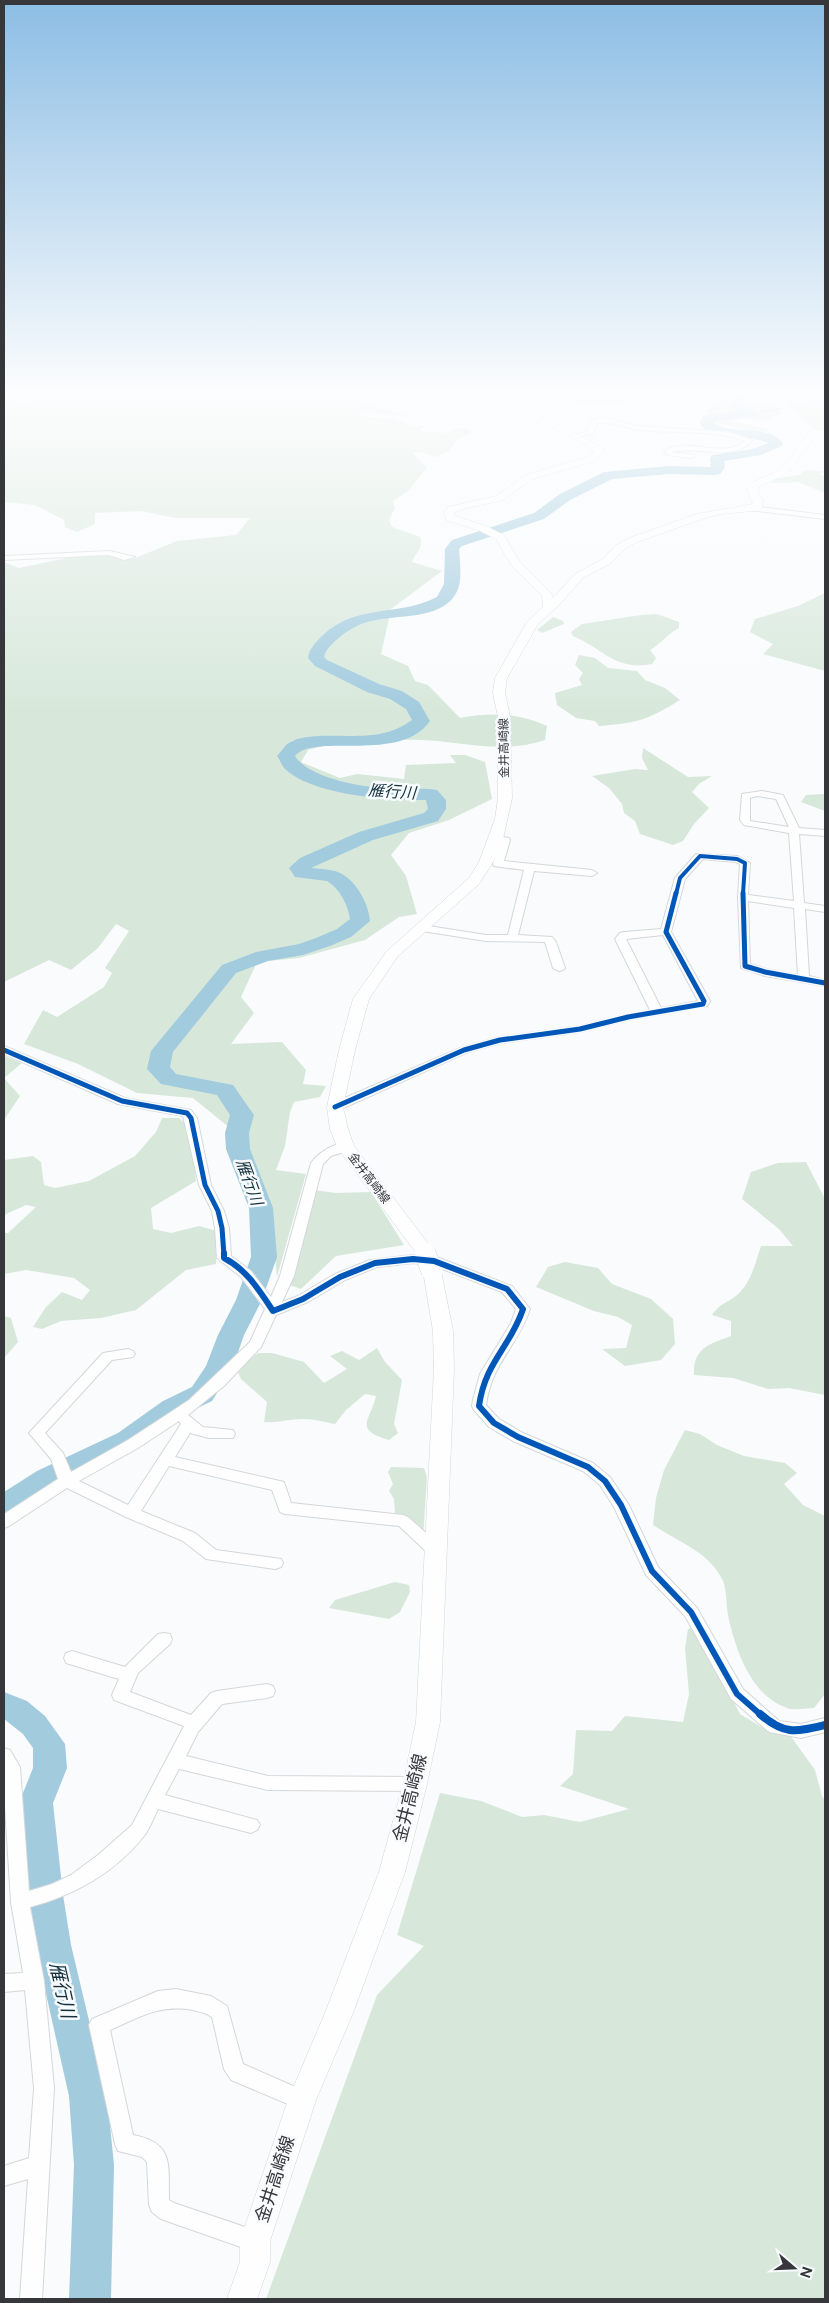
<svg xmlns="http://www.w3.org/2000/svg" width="829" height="2303" font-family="'Public Sans','Noto Sans JP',sans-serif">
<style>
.green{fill:#d7e8db}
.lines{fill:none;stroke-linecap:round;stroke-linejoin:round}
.stream{stroke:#a2cbde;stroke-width:2}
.river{fill:#a2cbde;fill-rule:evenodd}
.street-casing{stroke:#d4d7d9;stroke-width:2}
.secondary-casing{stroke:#d4d7d9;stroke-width:1}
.street{fill:#fefeff;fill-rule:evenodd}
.secondary{fill:#fefeff;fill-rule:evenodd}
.secondary-bridge-far1-casing{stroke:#d4d7d9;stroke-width:18;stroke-linecap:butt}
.secondary-bridge-casing{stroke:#d4d7d9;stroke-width:22;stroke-linecap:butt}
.secondary-bridge-far1{stroke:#fefeff;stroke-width:16}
.secondary-bridge{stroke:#fefeff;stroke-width:21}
.cycleway-far3-casing{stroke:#f8fbfe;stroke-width:6}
.cycleway-far2-casing{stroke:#f8fbfe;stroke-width:8}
.cycleway-far1-casing{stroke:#f8fbfe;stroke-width:9}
.cycleway-casing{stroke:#f8fbfe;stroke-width:11}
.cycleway-far3{stroke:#0057b8;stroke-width:4}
.cycleway-far2{stroke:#0057b8;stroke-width:5}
.cycleway-far1{stroke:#0057b8;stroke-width:6}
.cycleway{stroke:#0057b8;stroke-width:8}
.labels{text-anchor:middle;stroke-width:5;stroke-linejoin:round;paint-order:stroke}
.far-street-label{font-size:12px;fill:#35373a;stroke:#f8fbfe}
.water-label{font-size:16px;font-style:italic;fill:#14313d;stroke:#f8fbfe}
.near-street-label{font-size:18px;fill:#35373a;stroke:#f8fbfe}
.near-water-label{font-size:19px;font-style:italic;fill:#14313d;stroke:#f8fbfe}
</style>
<rect width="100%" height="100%" fill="#f9fbfd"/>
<path class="green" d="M4 392H394L386 395 358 398 371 406 408 416 367 412H362L357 416 393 419 412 426H426L421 429V431L444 433 461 428 470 430 471 433 459 438 448 451 436 457 420 452H412L427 468 408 491 393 501 395 508 389 520 392 527 420 537C424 548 415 553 412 562L442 571 391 609 381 654 408 666 415 681 428 685 460 718C489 712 520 713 547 726L545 740C509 752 474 745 438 741 405 738 338 740 308 750L301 762 340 778 357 774 404 779 406 765 456 763 450 755H465L485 762 492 799 449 820 409 833 391 855 406 876 417 914 399 917 365 940 299 958 257 962 241 997 254 1013 231 1044 282 1042 306 1070 303 1084 326 1086 320 1097 294 1102 290 1112 285 1146 276 1170 306 1174 277 1277 272 1229 264 1188 247 1142 193 1098 137 1093 78 1064 24 1044 43 1010 57 1017 104 987 112 973 105 968 129 931 116 924 98 948 71 970 49 960 4 982V562L19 568 76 556 108 555 122 559H133L177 541 236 535 250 518H175L142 511 95 513V524L77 532 65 527 64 520 35 505 4 502V407L23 403 45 392C32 396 19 407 4 405Z
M558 392H642L622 404 615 405 578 403Z
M717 392H752L750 398 758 403 775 406 781 412 772 419 759 420 711 415 706 413 717 398Z
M820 392H825V431L815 429 787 402 812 395 821 394Z
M719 420 743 423 770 430 763 433 712 422Z
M812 470 825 471 819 474 825 477V493L798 482 773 483 772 480 778 478 800 475 803 471Z
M825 593V671L763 654 773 644 750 632 755 619 798 606Z
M657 614 679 622V628C668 633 661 644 650 650L656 658 652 664C615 671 604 649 573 636L571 632 582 624 641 615Z
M553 617 563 621 564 624 542 633 537 630Z
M579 655 595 658 608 668 637 671 645 680 665 688 680 700C648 720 637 723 599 726L595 721 576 718 557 705 555 693 582 685 579 679 583 673 575 665Z
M643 748 688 777 712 776 699 784 692 792 709 808 694 824 683 841 673 845 640 834 635 821 624 813 622 804 609 788 592 776 635 769 648 770 642 758Z
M825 794V811L801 802 806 795Z
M4 1056 22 1063 4 1078 20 1096 4 1120Z
M162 1118H179L191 1129 196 1181 151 1208 153 1229 171 1233 199 1226 217 1231 216 1264 186 1270 136 1310 101 1318 61 1321 42 1329 33 1327 46 1307 62 1292 82 1300 90 1290 74 1278 26 1270 4 1274V1233H8L36 1207 26 1205 4 1215V1160L33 1156 41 1162 44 1185 55 1188 89 1181 135 1156 156 1132Z
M806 1162 825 1199V1395L789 1388 768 1389 733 1378 694 1375C693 1348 709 1344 731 1336V1321L712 1315C720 1304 723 1305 733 1298 750 1287 755 1264 761 1246H793L779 1229 742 1199 751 1172 778 1163Z
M314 1190 336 1193 371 1192 404 1245 336 1256 301 1289 290 1285Z
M565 1262 598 1268 612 1284 651 1299 673 1319 675 1344 661 1360 625 1366 602 1349 626 1348 632 1325 618 1317 594 1311 536 1287 548 1267Z
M4 1316 11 1318 18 1342 4 1358Z
M377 1348 385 1362 402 1380 394 1424 398 1433 389 1440C352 1429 371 1420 376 1396L365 1394 346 1410 335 1424C325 1422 314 1419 303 1419 290 1419 278 1423 264 1422L267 1402 241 1379 237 1370 258 1353H272L304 1362 324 1383 347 1369 330 1356 342 1351 359 1360Z
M685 1430 700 1434 717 1445 744 1456 785 1463 797 1473 784 1484 803 1505 825 1516V1694L814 1708C806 1708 794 1711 787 1708 751 1696 735 1649 728 1615 726 1605 727 1591 723 1581 710 1552 678 1542 653 1525L656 1498 664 1470Z
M391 1467 424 1468 427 1477 423 1538 395 1514 394 1499 389 1491 393 1484 388 1472Z
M395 1582 409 1585 410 1592 400 1612 389 1619 329 1608 335 1600Z
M696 1626 740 1714 765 1729 787 1731 815 1770 822 1796 825 1800V2299H266L377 1995 424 1946 397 1935 440 1793 481 1801 522 1817 544 1815 580 1822 629 1809 560 1786 573 1774 576 1730 612 1731 625 1716 683 1722 689 1694 685 1648 688 1629Z"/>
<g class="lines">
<path class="stream" d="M752 414 796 405 825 403"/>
<path class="river" d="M737 392H749L743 405 758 414 756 417 712 422C732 437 766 422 783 443L782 446 761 455 724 461 725 467 720 474 715 475 669 474 612 479 570 500 544 519 462 546 459 549C460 564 463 583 455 595 440 619 399 615 376 620 363 622 351 628 341 636 334 642 326 648 324 657L327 660 379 684 402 691 419 702 430 721C400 764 316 732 295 756 310 780 369 788 395 789 409 790 424 787 437 790L446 800V809L438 821 373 840 311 868C321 869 333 869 342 874 357 882 369 905 370 921L351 937 330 946 303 955 268 961 236 973 173 1052 170 1067 176 1074 233 1085 254 1115 249 1133 250 1149 273 1208 277 1257 262 1300 244 1335 233 1367 212 1401 183 1415 138 1447 57 1485 14 1514 4 1517V1492L37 1471 118 1433 163 1401 192 1387 206 1366 218 1335 236 1300 251 1257 249 1208 226 1149 225 1133 230 1115 217 1095 161 1084 147 1069 151 1051 222 965 256 952 299 944 316 938 337 929 350 919C348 905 340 889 327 881L295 877 289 868 300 858 359 832 424 813 428 809 426 800C390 801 312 795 285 769 282 766 280 760 277 756L287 744 297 739C335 730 378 746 412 720L406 709 390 699 367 692 315 666 308 658C309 649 316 642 322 636 356 603 399 617 437 597L444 584 445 549 452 540 534 513 560 494 604 472 669 466 711 467 710 458 712 455C731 451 751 452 768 443 747 433 714 443 699 423L703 416 737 411 730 406Z
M4 1692 27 1701 45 1716 65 1744 67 1768 53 1803 63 1895 71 1945 107 2096 114 2165 111 2299H69L74 2165 69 2096 35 1945 27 1895 19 1803 33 1768V1748L23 1734 4 1719Z"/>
<g class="street-casing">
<path id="street" d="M605 418 639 426 728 432 753 440C733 463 697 445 671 452L694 455V457L692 458 667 455 664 451C687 436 724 460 745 441 713 429 676 434 642 430 627 429 613 421 597 423L593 433 575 438 572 436 588 431 592 420Z
M752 506 825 515V519L749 510 748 508Z
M110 551 135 557 124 560 109 555 4 560V556Z
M762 791 783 795 799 828 825 830V836L799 834 804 903 825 906V912L805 909 809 976 825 980V986L765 976 741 968 738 897 740 864 735 862 703 859 685 879 671 932 710 1001 707 1006 628 1020 580 1032 501 1043 468 1052 339 1110H331L329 1107 331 1104 460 1048 500 1037 580 1026 650 1010 615 939 620 933 624 932 661 929 675 878 696 854 737 856 750 863 748 895 794 901 789 833 744 825 740 820 742 794ZM757 796 776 799 789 827 750 821V798ZM748 901 794 908 798 975 766 969 750 964ZM663 935 698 1001 661 1008 626 939Z
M496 836 509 838 510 840 504 861 592 870 597 873 592 876 534 871 518 935 552 937 556 942 565 968 563 970 559 971 553 968 545 942 486 941 422 931 417 928 422 925 486 935H508L524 870 494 866 493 864 499 842 491 839Z
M4 1046 125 1098 191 1110 197 1118 211 1185 224 1211 229 1228 231 1256 251 1271 271 1297 280 1276 311 1163C319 1152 336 1141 350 1144L352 1147 350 1150 331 1156 323 1164 294 1276 282 1302 298 1296 335 1274 370 1260 413 1255 439 1258 512 1286 530 1309C518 1346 492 1362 486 1405L499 1419 523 1433 593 1463 610 1477 629 1505 658 1567 697 1608 743 1689 779 1721 801 1724 825 1718V1732L801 1738 769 1732 731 1699 685 1616 646 1575 614 1507 600 1485 583 1471 513 1441 489 1427 474 1410 472 1406 473 1400 480 1374 511 1323 516 1309 502 1292 432 1265 413 1263 377 1267 345 1280 308 1302 276 1315 261 1347 224 1386 188 1415 203 1427 233 1430 235 1434 233 1438H209L190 1433 175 1457 284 1482 291 1503 403 1515 408 1517 442 1547 444 1551 442 1555 436 1557 430 1555 399 1526 285 1514 280 1512 272 1490 169 1466 141 1511 195 1533 216 1550 281 1559 283 1563 281 1567 275 1569 206 1559 183 1541 126 1517 67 1488 9 1526 4 1528V1514L58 1479 51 1459 29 1433 103 1353 128 1349 133 1351 135 1354 133 1357 112 1360 45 1433 63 1453 71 1472 128 1440 189 1400 250 1342 265 1309 241 1277 217 1258 215 1228 212 1211 199 1185 183 1116 118 1104 4 1054ZM179 1421 181 1424 128 1505 79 1481 138 1448Z
M164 1633 170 1634 172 1639 170 1644 138 1673 130 1692 191 1715 211 1693 217 1691 267 1684 273 1686 275 1691 273 1696 267 1698 222 1704 198 1732 186 1756 268 1776 415 1777 421 1779 424 1784 421 1789 415 1791 268 1790 179 1769 165 1795 257 1820 260 1825 257 1830 251 1833 158 1809C154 1817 150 1828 144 1836 116 1872 73 1896 30 1907L44 1981 54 2088 42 2299H20L28 2179 4 2186V2166L29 2158 34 2088 25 1990 4 1992V1974L23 1973 11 1902 4 1791V1748L10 1750 20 1767 29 1891 52 1884 71 1875 98 1855 132 1825 184 1726 114 1700 112 1695 119 1679 66 1663 64 1658 66 1653 72 1651 125 1667 158 1634Z
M176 1989 211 1996 227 2006 243 2064 309 2093 312 2100 309 2107 302 2110 231 2080 224 2069 212 2017C206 2013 200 2012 193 2010 160 2004 140 2017 110 2030L133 2135C175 2143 168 2165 169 2200L174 2203 263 2233 266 2241 263 2249 255 2252 161 2219 152 2212 149 2205 147 2162 142 2157 118 2151 115 2144 89 2025 92 2019 158 1991Z"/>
</g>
<g class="secondary-casing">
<path id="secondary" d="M464 392H473L489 403 535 415 558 424 603 448 604 451 594 461 532 479 503 500 463 509 454 513 455 516 486 526 504 535 519 561 551 593 553 598 575 574 603 559 615 546 629 538 697 514 753 504 747 489C752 479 764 478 774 473 789 465 798 447 808 433L765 392H774L818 433 791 469 782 476 758 487V494L763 499 762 507 752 511 721 514 705 518 637 542 623 550 611 563 583 578 559 605 538 624 507 678 505 693 510 717 512 798 503 839 493 862 479 884 397 957 369 999 355 1050 343 1107 348 1129 354 1146 433 1250 431 1254 424 1256 417 1254 337 1147 330 1129 327 1107 339 1050 353 999 387 951 469 878 479 862 495 819 498 798V717L493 693 495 678 527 622 543 607 542 596 511 565 496 539 478 530 446 520 444 513 448 507 496 496 526 475 588 457 594 451C578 438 547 425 527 419 505 412 480 410 464 392Z
M432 1265 439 1267 441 1271 453 1331 454 1369 440 1722 427 1784 405 1872 353 2013 316 2100 270 2241V2262L257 2299H227L240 2262V2241L288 2100 325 2013 379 1872 403 1784 416 1722 434 1369 433 1331 423 1271 425 1267Z"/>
</g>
<use href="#street" class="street"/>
<use href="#secondary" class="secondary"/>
<g class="secondary-bridge-far1-casing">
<path id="secondary-bridge-far1" d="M424 1250 426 1255"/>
</g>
<g class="secondary-bridge-casing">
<path id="secondary-bridge" d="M425 1253 432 1271"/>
</g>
<use href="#secondary-bridge-far1" class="secondary-bridge-far1"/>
<use href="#secondary-bridge" class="secondary-bridge"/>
<g class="cycleway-far3-casing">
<path id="cycleway-far3" d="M676 894 680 878 700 856 737 859 745 863 743 894"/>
</g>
<g class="cycleway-far2-casing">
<path id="cycleway-far2" d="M743 893 745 966 765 972 825 983
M4 1050 122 1101 187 1113 191 1118 205 1185 218 1211 222 1228 224 1255
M335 1107 464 1050 500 1040 580 1029 628 1017 703 1004 704 1001 666 932 676 893"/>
</g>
<g class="cycleway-far1-casing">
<path id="cycleway-far1" d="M224 1253V1258C247 1270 259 1290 273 1311L303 1299 340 1277 375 1263 413 1259 434 1261 507 1289 523 1309C511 1346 485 1362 479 1406L494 1423 518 1437 588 1467 605 1481 621 1505 652 1571 691 1612 737 1694 761 1715"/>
</g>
<g class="cycleway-casing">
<path id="cycleway" d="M760 1714C784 1735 795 1732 825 1725"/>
</g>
<use href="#cycleway-far3" class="cycleway-far3"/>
<use href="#cycleway-far2" class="cycleway-far2"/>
<use href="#cycleway-far1" class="cycleway-far1"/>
<use href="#cycleway" class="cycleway"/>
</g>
<linearGradient id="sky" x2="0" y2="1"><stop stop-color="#8cbde4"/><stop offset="0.55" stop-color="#fcfdfe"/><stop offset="1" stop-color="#fcfdfe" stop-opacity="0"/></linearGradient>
<rect width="829" height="714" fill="url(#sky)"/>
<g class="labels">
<g class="far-street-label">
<text transform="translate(504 748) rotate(-91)" y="4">金井高崎線</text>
<text transform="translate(369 1178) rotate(53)" y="4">金井高崎線</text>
</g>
<g class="water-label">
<text transform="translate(392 791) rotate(4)" y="6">雁行川</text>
<text transform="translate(250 1182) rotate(70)" y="6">雁行川</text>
</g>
<g class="near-street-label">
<text transform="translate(410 1798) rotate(-76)" y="6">金井高崎線</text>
<text transform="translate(275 2179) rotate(-72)" y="6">金井高崎線</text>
</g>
<g class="near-water-label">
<text transform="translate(63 1990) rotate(77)" y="7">雁行川</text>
</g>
</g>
<rect width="829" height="2303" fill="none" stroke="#35373a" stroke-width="10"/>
<g transform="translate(794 2268) rotate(109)" stroke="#f8fbfe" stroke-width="4" paint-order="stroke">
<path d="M0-4L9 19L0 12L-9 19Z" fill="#35373a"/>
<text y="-8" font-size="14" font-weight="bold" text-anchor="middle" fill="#35373a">N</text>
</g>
</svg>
